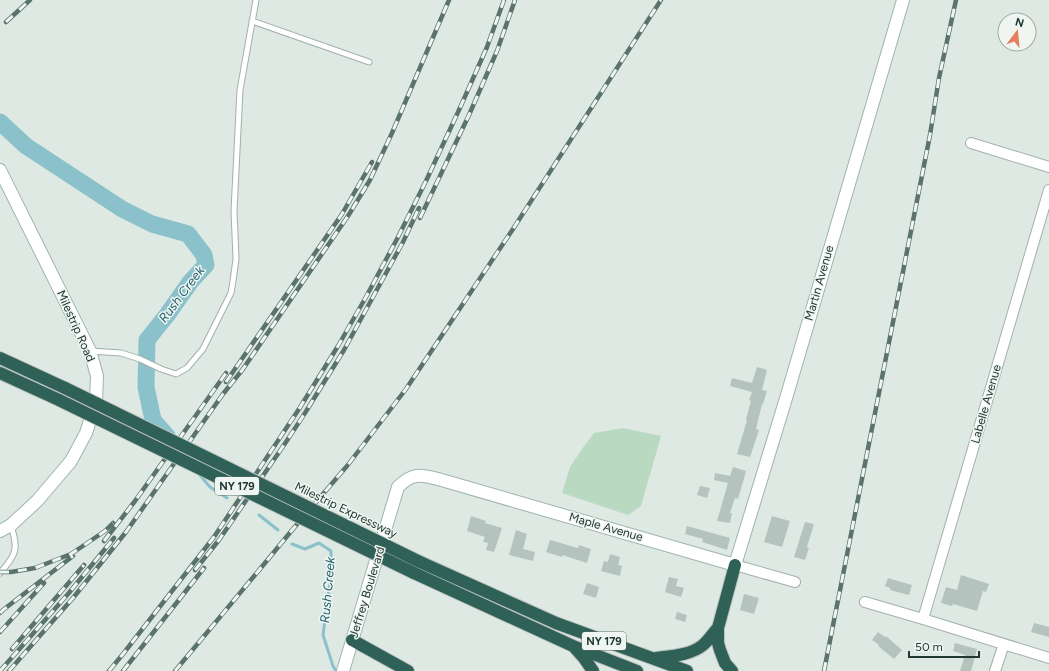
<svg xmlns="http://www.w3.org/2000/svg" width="1049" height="671" font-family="Figtree,sans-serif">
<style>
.green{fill:#b9d9c1}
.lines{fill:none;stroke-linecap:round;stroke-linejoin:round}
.stream{stroke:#8ac1ca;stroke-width:3}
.river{stroke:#8ac1ca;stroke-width:17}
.building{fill:#b4c3bd}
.lane-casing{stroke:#a2b0ab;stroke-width:7}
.street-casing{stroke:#a2b0ab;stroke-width:12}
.secondary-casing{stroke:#9fb4ac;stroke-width:14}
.highway-casing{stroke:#bcc3c1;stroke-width:14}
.lane{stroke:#fff;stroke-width:5}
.street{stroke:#fff;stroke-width:10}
.secondary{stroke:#fff;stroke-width:12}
.highway{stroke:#2f6157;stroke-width:12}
.rail-casing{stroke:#5b736d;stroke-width:4.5}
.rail{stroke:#eff6f2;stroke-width:3;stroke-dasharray:9;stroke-linecap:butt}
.highway-bridge-casing{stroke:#bcc3c1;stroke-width:14;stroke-linecap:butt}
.highway-bridge{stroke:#2f6157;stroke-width:12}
.labels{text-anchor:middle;stroke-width:3;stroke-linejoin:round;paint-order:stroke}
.shield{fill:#eff6f2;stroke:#5f706b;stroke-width:1}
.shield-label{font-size:11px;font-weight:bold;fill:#213731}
.street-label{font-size:12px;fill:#213731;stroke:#eff6f2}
.water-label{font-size:13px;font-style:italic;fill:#21616e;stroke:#eff6f2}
</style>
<rect width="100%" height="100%" fill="#dfe9e4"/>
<path class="green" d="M623 428 661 436 641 506 628 515 562 493 570 467 582 449 594 433Z"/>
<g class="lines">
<path class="stream" d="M198 473 210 487 227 498
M259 515 278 530
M292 544 305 549 319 543 331 551V574L323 635 333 666 336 671"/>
<path class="river" d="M0 122 26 146 122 209 152 224 188 234 204 255 206 265 191 281 167 315 147 340 146 387 153 420 167 436"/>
</g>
<path class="building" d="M757 367 767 370 762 390 767 391 763 404H762L756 429 759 430 750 457 737 454 747 420 746 419 751 401 749 400 752 392 730 386 732 378 752 383Z
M733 467 746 471 738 499 735 498 730 513H732L730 523 717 521 728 483 714 480 715 473 730 476Z
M700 486 710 488 707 498 697 495Z
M471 516 486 521 485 523 502 528 494 552 486 550 488 543 483 542 485 537 467 531Z
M772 516 790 521 782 547 764 542Z
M805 522 814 524 807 547 809 548 805 560 794 557Z
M687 526 730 538 727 550 702 542 703 539 685 534Z
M516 530 527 534 523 549 535 552 533 561 509 555Z
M550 540 578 548 579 545 591 549 587 563 562 555V557L546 552Z
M610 554 620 557 618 565 622 566 620 576 601 571 604 561 608 562Z
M961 575 989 584 986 592 983 591 977 611 953 604 952 606 941 603 946 587 957 590Z
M669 577 678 579 676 586 684 588 681 597 665 592Z
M888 578 912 585 909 595 890 590V588L885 586Z
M587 583 599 587 596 598 583 594Z
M744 594 759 598 754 614 740 610Z
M677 612 687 615 685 622 675 619Z
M1034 623 1049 627V637L1031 632Z
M878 632 885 637 886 636 902 650 894 659 878 646 879 645 872 640Z
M955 643 977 649 971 671H960L965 655 953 651Z"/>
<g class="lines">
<g class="lane-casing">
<path id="lane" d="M252 21 369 62
M90 351 121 353 140 359 161 369 176 374 187 368 203 349 231 293 233 281 236 259 234 211 240 90 256 0
M0 573C16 555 19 549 11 526"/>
</g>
<g class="street-casing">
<path id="street" d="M971 143 1049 167
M735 565 795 582
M865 602 923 619 1049 658
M923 619 1049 190
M995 671 1004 644"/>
</g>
<g class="secondary-casing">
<path id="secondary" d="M0 170 90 351 97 376 96 402 86 433 71 461 37 501 11 525 0 531
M343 671 398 487C412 473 420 474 438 479L735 565 787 395 903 0"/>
</g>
<g class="highway-casing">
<path id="highway" d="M0 358 65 388
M0 373 59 400
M420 562 556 623 687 671
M414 573 573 646 637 671
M352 640 408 671
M575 648 584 658 593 671
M656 658C672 656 691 655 703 645 709 640 713 633 718 628
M732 671 725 663 720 650 718 643V628L735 565"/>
</g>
<use href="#lane" class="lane"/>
<use href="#street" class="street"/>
<use href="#secondary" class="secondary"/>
<use href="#highway" class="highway"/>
<g class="rail-casing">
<path id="rail" d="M6 22 30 0
M420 218 469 115 497 51 515 0
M226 382 342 214 372 162
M104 541 135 501 226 373
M195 570 219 540 286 442 305 413 344 350 403 242 419 208
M0 572H11L35 568 71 554 105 531 113 523
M0 613 3 610 73 556
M0 632 44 583
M12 649 84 565
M0 671 68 594 114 538
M9 671 73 598 126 532 223 394 243 369 348 216 370 180 392 133 449 0
M109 671 123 654 214 537 299 409 338 346 366 297 397 239 426 181 459 110 487 47 504 0
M123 671 204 568
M175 671 260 569 293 529 347 466 406 389 513 229 661 0
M824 671 930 135 939 78 956 0"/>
</g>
<use href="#rail" class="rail"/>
<g class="highway-bridge-casing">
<path id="highway-bridge" d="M65 388 420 562
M59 400 414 573"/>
</g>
<use href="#highway-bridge" class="highway-bridge"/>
</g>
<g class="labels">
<g class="shield">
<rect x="215" y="477" width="44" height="18" rx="3"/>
<rect x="582" y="632" width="44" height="18" rx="3"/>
</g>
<g class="shield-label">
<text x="237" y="490">NY 179</text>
<text x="604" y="645">NY 179</text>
</g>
<g class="street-label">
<text transform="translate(819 283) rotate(-74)" y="4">Martin Avenue</text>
<text transform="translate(76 326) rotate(66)" y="4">Milestrip Road</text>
<text transform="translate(986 404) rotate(-74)" y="4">Labelle Avenue</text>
<text transform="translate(346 510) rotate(26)" y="4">Milestrip Expressway</text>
<text transform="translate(606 527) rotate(16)" y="4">Maple Avenue</text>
<text transform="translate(367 592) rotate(-73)" y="4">Jeffrey Boulevard</text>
</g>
<g class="water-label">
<text transform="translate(181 294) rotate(-53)" y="5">Rush Creek</text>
<text transform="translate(327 590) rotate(-85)" y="5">Rush Creek</text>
</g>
</g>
<g transform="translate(1017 32) rotate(16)"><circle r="19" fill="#eff6f2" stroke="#9daaa5"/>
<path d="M0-3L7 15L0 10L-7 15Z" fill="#e77f5f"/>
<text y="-6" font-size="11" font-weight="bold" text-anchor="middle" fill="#213731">N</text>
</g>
<path d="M909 651v6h70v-6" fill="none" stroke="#213731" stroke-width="2"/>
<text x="915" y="651" font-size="12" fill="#213731" stroke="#eff6f2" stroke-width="3" paint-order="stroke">50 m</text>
</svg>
